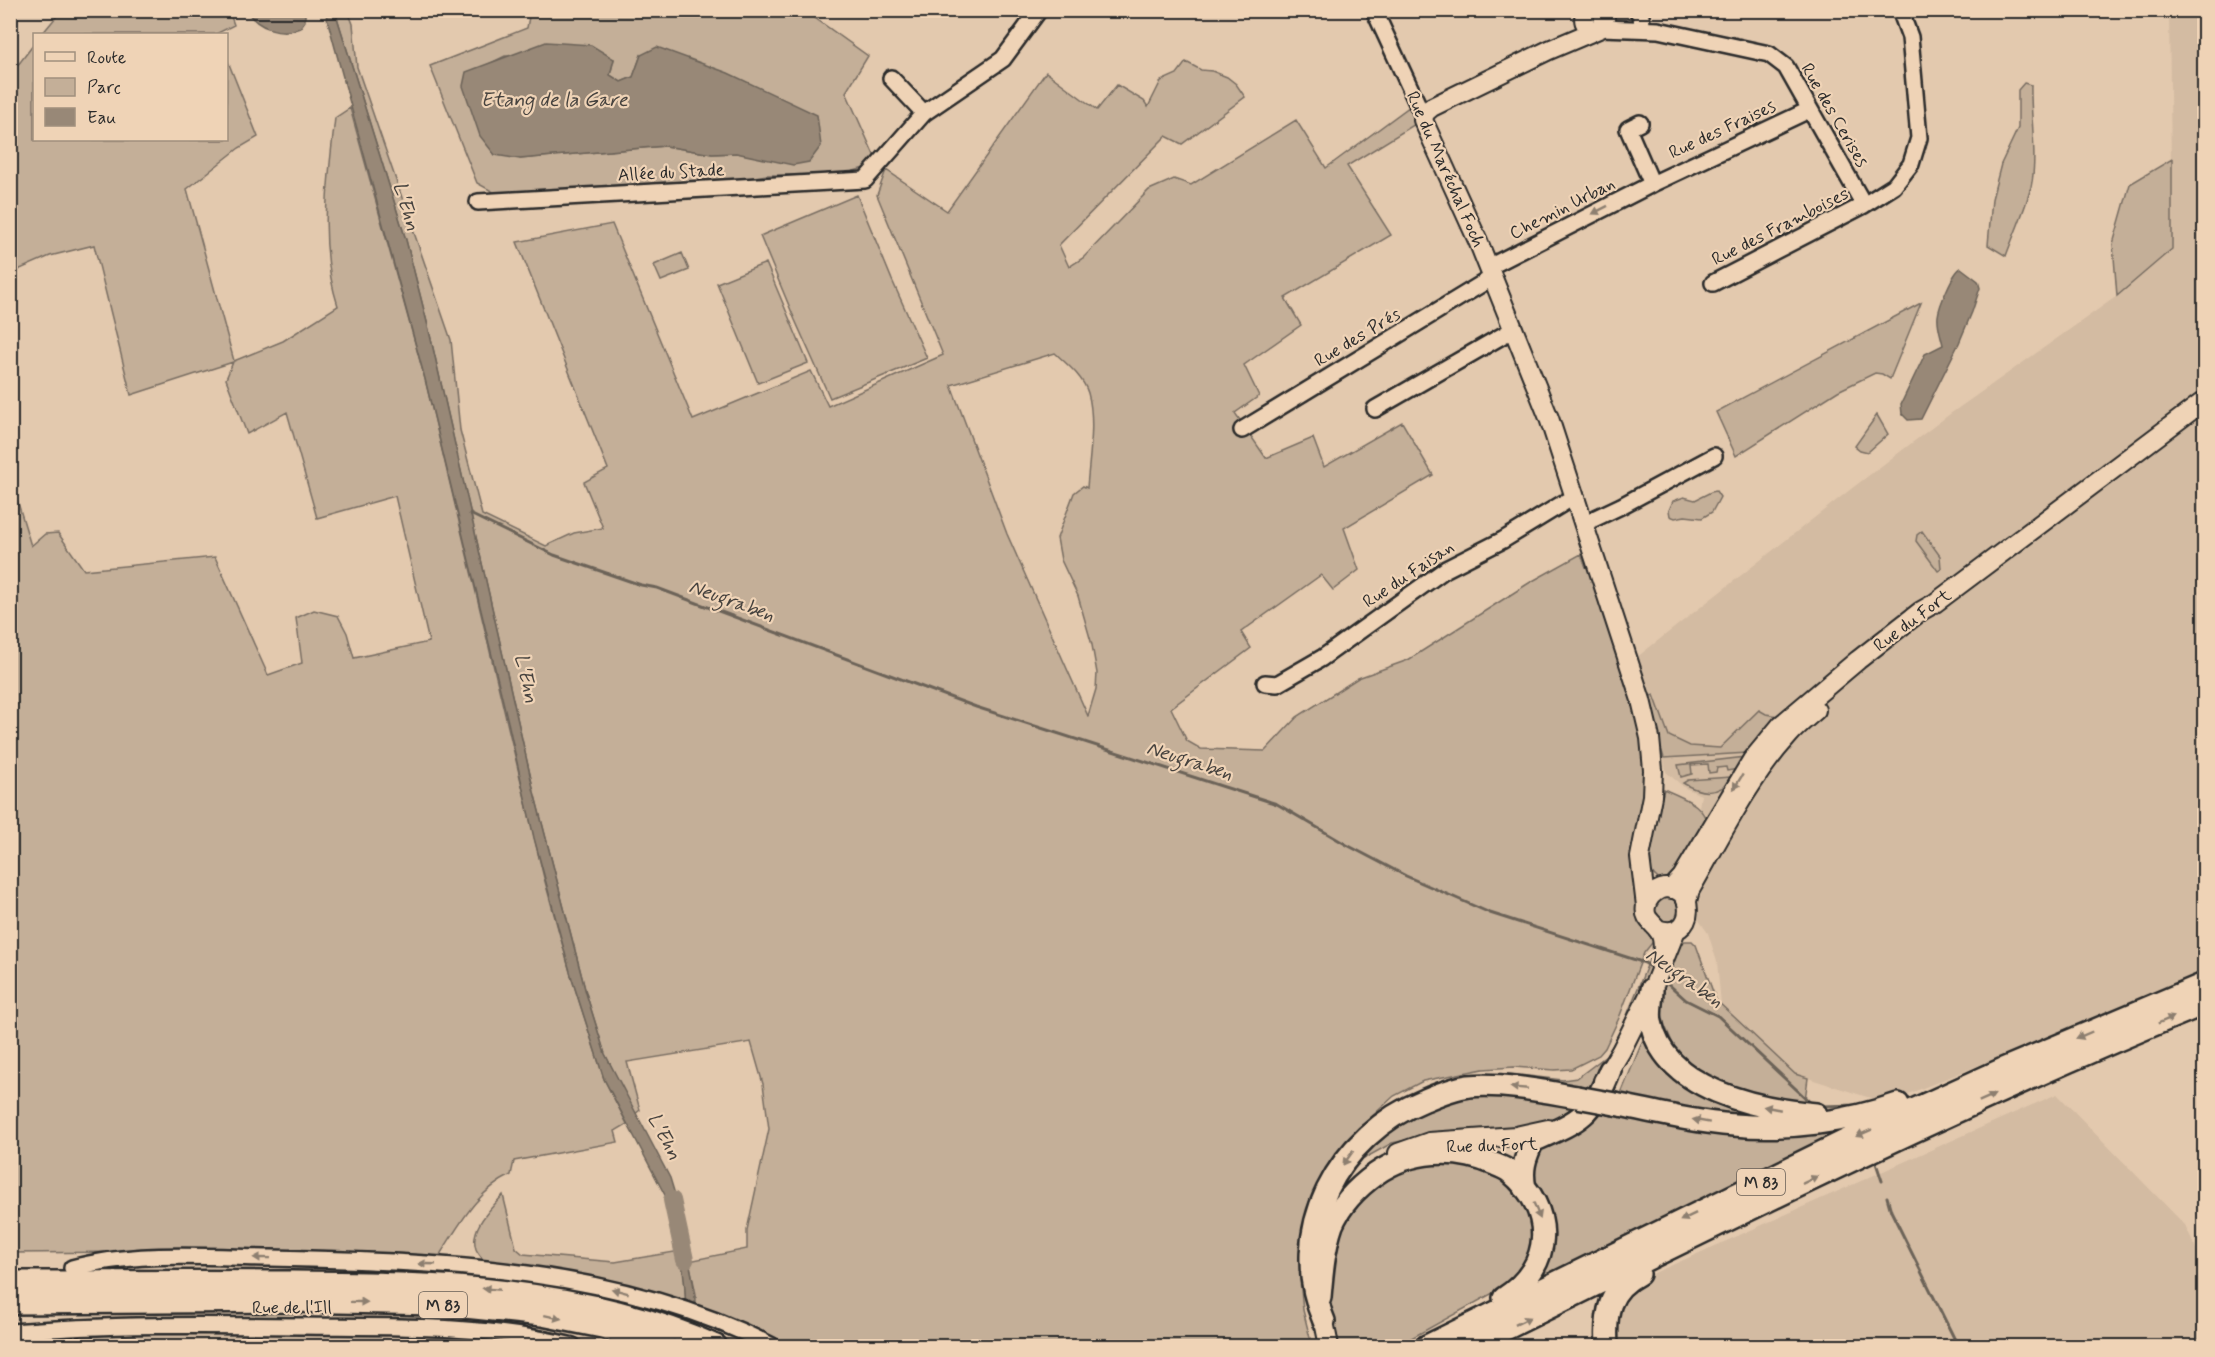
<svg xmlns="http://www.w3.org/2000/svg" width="2215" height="1357" font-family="Mynerve,sans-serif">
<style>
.built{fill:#d3bba2}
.green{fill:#c4af98;stroke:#786d62;stroke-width:1.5;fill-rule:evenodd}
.water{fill:#988877;stroke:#6c6359;stroke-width:1.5}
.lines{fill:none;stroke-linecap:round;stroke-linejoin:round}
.stream{stroke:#6c6359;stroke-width:3}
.river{stroke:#988877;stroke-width:18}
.minor-casing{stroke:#2b2b2b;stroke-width:20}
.major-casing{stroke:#2b2b2b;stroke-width:22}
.highway-casing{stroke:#2b2b2b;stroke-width:26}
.minor{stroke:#efd3b6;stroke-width:15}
.major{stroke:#efd3b6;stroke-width:18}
.highway{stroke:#efd3b6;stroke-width:21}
.highway-bridge-casing{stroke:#2b2b2b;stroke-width:26;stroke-linecap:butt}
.highway-bridge{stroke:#efd3b6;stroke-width:21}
.oneway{fill:#8d7f70}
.labels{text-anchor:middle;stroke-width:4.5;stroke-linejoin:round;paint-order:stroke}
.shield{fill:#efd3b6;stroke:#665d55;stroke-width:1.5}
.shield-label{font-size:16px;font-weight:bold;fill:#2b2b2b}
.street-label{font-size:18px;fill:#2b2b2b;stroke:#efd3b6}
.water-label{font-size:20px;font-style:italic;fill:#46423e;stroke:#efd3b6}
</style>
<rect width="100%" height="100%" fill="#e3c9ae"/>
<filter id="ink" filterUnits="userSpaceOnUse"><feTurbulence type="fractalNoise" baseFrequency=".0167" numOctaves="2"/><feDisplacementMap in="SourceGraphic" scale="12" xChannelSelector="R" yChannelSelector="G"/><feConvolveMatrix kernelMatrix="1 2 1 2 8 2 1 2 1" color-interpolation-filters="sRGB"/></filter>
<g filter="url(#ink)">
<path class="built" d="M2169 11H2204V974L1886 1103 1795 1074 1721 1004 1717 962 1708 933 1696 916 1703 884 1706 815 1699 807 1701 795 1685 788 1666 772 1664 758 1632 661 1851 489 1950 414 2117 296 2172 249Z
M2057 1094 2185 1225 2204 1265V1346H1610L1609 1342 1634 1282Z
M116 1326 381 1331 397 1346H11V1336Z"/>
<path class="green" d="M61 11H229L234 25 216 34H42Z
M335 11H348L353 24 357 67 451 340 460 430 482 515 546 546 574 533 603 528 584 482 608 469 517 242 612 224 693 420 811 371 828 406 943 355 877 195 886 170 947 211 1046 72 1097 110 1117 85 1144 101 1148 107 1161 81 1177 74 1186 62 1201 70 1212 71 1227 77 1236 84 1245 97 1182 144 1166 136 1059 245 1069 267 1083 258 1149 190 1174 179 1191 185 1296 120 1326 168 1409 107 1417 123 1347 166 1391 235 1285 298 1301 325 1244 365 1259 396 1235 413 1266 458 1313 438 1324 467 1402 422 1433 475 1344 528 1359 570 1333 590 1321 575 1241 632 1251 648 1171 708 1187 741 1201 749 1265 751 1297 717 1358 678 1408 660 1529 583 1581 554 1586 567 1591 565 1649 757 1643 925 1646 932 1656 938 1644 953 1619 1018 1605 1048 1599 1055 1571 1069 1554 1070 1514 1067 1483 1069 1423 1081 1394 1096 1368 1120 1340 1153 1302 1246 1300 1280 1303 1310 1312 1346H786L763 1334 696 1310V1294L689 1261 747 1249V1230L769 1129 763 1084 751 1042 627 1062 640 1110 635 1114 605 1054 586 993 534 792 428 326 406 240ZM1055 353C1067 364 1083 377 1088 393 1096 421 1089 459 1087 488L1083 486 1074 493 1057 538 1061 560 1078 596 1092 645 1097 673 1096 689 1088 716 1007 534 951 385Z
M530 11H805L868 56 846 92 878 164 840 175H767L709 184 497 194 477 183 430 66 527 28ZM641 55 736 153 712 154 665 146 520 159 487 65 505 56 614 59 610 75 621 82 633 77Z
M34 44V140H226L227 59 258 137 239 148 187 189 234 361 283 341 338 306C318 244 328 181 335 118L350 108 425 379 544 878 572 979 604 1079 627 1124 615 1131 618 1142 514 1161 511 1175C476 1192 462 1221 441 1253L438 1261 126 1252 11 1253 10 476 31 546 45 534 58 533 84 570 215 557 268 675 302 663 296 618 314 610 338 616 347 633 354 658 429 642 395 496 317 518 287 412 247 434 226 379 233 362 131 395 94 245 50 256 20 269 11 281V74Z
M2024 83 2031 85C2030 117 2038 156 2031 187 2025 210 2014 234 2006 256L1988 245 1992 199 2001 164 2018 128V90Z
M2172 159V249L2117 296 2113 244 2130 184Z
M857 195 892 280 927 358 830 398 795 320 760 236Z
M682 253 689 270 661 281 654 265Z
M766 263 808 363 758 383 717 283Z
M1921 303 1890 379 1882 374 1875 373 1838 391 1736 456 1716 412Z
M1877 415 1888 434 1868 452 1860 450 1855 446Z
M1716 491 1720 497 1712 512 1702 518 1685 516 1675 518 1670 516 1669 510 1673 501 1684 497 1695 500 1711 492Z
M1922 531 1940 556 1941 569 1938 571 1916 541 1917 535Z
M1654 695 1669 736 1690 746 1720 748 1759 710 1766 714 1779 716 1748 753 1664 758 1645 697Z
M1746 757 1738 769 1727 771 1726 767 1717 768 1716 772 1709 773 1708 764 1691 765 1692 774 1681 777 1678 765Z
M1731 777 1733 778C1719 796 1700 794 1683 783L1688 780Z
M1664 789C1684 799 1704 803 1708 827L1680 872 1664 883C1654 877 1649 871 1648 859Z
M1655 910a12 12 0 1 1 24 0a12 12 0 1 1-24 0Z
M1685 941H1692L1696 945 1716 1000 1795 1074 1808 1078 1804 1107 1711 1081 1677 1053 1665 1026 1660 1007 1664 983 1673 965 1678 945Z
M1655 957C1640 998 1618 1061 1587 1092L1524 1082 1382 1112 1420 1090 1446 1081 1480 1075 1510 1074 1563 1080 1577 1078 1606 1056 1620 1033 1650 958Z
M1645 1035 1654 1051 1776 1115 1757 1121 1620 1096Z
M1484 1091 1577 1103 1561 1117 1538 1129 1425 1136 1392 1143 1365 1158 1360 1150 1424 1106Z
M1601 1111 1844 1125 1842 1132 1528 1289 1545 1265 1530 1177 1531 1162 1541 1149 1570 1136Z
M1416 1163H1452L1489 1171 1517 1187 1534 1222 1532 1258 1513 1282 1397 1346H1340L1331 1314 1328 1276 1344 1218 1366 1191Z
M503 1195 516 1248 523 1254 615 1262 680 1251 684 1274 686 1305 487 1265C484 1260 478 1254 476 1249 469 1228 491 1209 503 1195Z"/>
<path class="water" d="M247 11H305V21L300 28C281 36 257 28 247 11Z
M325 11H335L406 240 428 326 534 792 586 993 605 1054 670 1178 683 1221 675 1223 667 1199 604 1079 572 979 534 838 508 722 425 379Z
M546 42 591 45 614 59 610 75 621 82 633 77 641 55 657 47 728 73 817 115 821 146 809 162 793 165 736 153 712 154 665 146 520 159 495 155 480 136 463 86 466 72Z
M1961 268 1978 281 1980 288 1972 312 1959 343 1921 419 1908 420 1902 414 1901 404 1925 354 1943 345C1941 335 1937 326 1938 316 1939 306 1953 272 1961 268Z
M684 1238C693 1281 701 1302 690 1346H681C689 1309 685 1276 678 1239Z"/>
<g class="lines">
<path class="stream" d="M470 514 554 555 641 585 657 588 976 707 1277 804 1347 845 1406 876 1490 913 1645 963 1653 969
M1664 980 1686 1000 1718 1016 1812 1104
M1821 1106 1858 1105 1859 1109
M1876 1163 1882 1181
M1887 1197 1891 1211 1958 1346"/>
<path class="river" d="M672 1200 685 1260"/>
<g class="minor-casing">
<path id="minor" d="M1374 10 1423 116
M1637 10 1641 16 1642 24
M1601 28 1658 30 1769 54 1786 67 1864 205
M891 78 924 113
M1640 123 1628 129 1652 184
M478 202 865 180 924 113 1003 59 1039 10
M1489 267 1652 184 1809 110
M1713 283 1864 205 1894 186 1911 164 1919 138 1910 37 1900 10
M1375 409 1514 329
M1242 430 1493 277
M1583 524 1621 506 1714 456
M1265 683 1277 684 1322 658 1446 569 1503 540 1575 496
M72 1268C134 1251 207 1257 271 1258 439 1262 619 1267 772 1346
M10 1332C107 1324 204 1325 301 1326 392 1327 484 1324 573 1346"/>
</g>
<g class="major-casing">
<path id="major" d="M1588 10C1581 18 1584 28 1594 30
M1601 10 1605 18 1601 28 1549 50 1432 107 1425 113 1423 120 1478 241 1549 418 1641 700 1650 738 1653 770 1652 796 1640 857 1646 906
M1671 889 1682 877 1752 760 1781 725 1858 660 1921 611 1935 603 2204 401
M1687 901 1690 890C1720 838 1748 780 1789 735 1797 726 1807 718 1816 710
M1657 929C1698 944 1697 879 1661 889 1654 892 1648 898 1646 906 1643 920 1655 923 1660 933 1664 940 1663 949 1662 957
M1648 1000 1676 930
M1603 1081 1621 1051 1651 991
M1398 1153 1429 1142 1516 1136 1548 1129
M1321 1307 1329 1346"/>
</g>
<g class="highway-casing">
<path id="highway" d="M1652 989C1652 1000 1649 1012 1651 1022 1664 1090 1759 1109 1816 1114
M1615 1104C1654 1112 1694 1122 1734 1125 1788 1130 1847 1122 1898 1104
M1525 1188C1521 1169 1525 1158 1533 1141 1576 1122 1593 1117 1610 1070
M10 1282C104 1282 198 1281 292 1282 436 1283 583 1286 716 1346
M1320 1297C1322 1274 1324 1248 1332 1225 1341 1204 1358 1187 1376 1174 1410 1150 1456 1147 1494 1164 1499 1166 1505 1168 1510 1172 1555 1209 1554 1266 1504 1298
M10 1303 290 1301 436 1304 542 1315 602 1327 664 1346
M1324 1321C1285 1231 1338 1135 1425 1100 1439 1094 1454 1088 1469 1086 1505 1083 1542 1091 1577 1097
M1427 1346 1847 1140 2003 1069 2204 984
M1471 1346C1713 1227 1954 1106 2204 1004
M1607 1346C1605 1314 1608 1290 1639 1274"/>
</g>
<use href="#minor" class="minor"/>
<use href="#major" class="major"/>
<use href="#highway" class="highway"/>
<g class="highway-bridge-casing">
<path id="highway-bridge" d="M1577 1097 1615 1104"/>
</g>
<use href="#highway-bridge" class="highway-bridge"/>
</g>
<defs><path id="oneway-solid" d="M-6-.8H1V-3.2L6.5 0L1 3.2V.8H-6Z" transform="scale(1.5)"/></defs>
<g class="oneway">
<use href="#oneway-solid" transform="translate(1600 210) rotate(153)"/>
<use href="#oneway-solid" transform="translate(1738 782) rotate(122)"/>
<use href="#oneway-solid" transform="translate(2166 1020) rotate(-23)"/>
<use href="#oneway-solid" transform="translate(2084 1035) rotate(157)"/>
<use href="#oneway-solid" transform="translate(1519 1088) rotate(-175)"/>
<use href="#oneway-solid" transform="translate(1987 1098) rotate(-24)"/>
<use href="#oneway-solid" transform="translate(1772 1108) rotate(-169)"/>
<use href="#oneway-solid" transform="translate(1701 1121) rotate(-170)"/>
<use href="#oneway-solid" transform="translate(1864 1133) rotate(156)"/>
<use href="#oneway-solid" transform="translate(1348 1158) rotate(126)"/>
<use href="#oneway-solid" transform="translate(1810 1180) rotate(-26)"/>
<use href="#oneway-solid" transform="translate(1537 1211) rotate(68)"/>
<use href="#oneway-solid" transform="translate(1688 1217) rotate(154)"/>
<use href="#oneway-solid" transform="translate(262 1258) rotate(-179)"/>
<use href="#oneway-solid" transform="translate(427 1264) rotate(-178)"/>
<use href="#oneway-solid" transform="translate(491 1289) rotate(-175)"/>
<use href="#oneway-solid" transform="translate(620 1291) rotate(-165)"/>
<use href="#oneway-solid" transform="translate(359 1302) rotate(1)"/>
<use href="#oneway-solid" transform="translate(553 1317) rotate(12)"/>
<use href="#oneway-solid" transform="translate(1523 1321) rotate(-26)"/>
</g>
</g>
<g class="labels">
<g class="shield">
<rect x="1737" y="1169" width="48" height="26" rx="4.5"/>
<rect x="419" y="1292" width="48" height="26" rx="4.5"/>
</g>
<g class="shield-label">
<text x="1761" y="1188">M 83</text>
<text x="443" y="1311">M 83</text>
</g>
<g class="street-label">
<text transform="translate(1835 115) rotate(60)" y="6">Rue des Cerises</text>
<text transform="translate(1722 129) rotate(-25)" y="6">Rue des Fraises</text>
<text transform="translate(1446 169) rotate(66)" y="6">Rue du Maréchal Foch</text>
<text transform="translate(671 172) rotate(-3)" y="6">Allée du Stade</text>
<text transform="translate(1562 208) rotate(-27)" y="6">Chemin Urban</text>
<text transform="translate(1780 226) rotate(-27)" y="6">Rue des Framboises</text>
<text transform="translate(1357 337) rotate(-31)" y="6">Rue des Prés</text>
<text transform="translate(1408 574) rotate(-34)" y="6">Rue du Faisan</text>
<text transform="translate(1912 620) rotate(-37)" y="6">Rue du Fort</text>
<text transform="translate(1492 1145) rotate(-2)" y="6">Rue du Fort</text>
<text x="292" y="1313">Rue de l'Ill</text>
</g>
<g class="water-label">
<text x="554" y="106">Etang de la Gare</text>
<text transform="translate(407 206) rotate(74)" y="7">L'Ehn</text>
<text transform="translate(732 600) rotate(20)" y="7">Neugraben</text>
<text transform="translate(527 678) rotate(78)" y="7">L'Ehn</text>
<text transform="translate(1190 760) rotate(18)" y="7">Neugraben</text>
<text transform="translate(1685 977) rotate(35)" y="7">Neugraben</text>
<text transform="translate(665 1136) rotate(63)" y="7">L'Ehn</text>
</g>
</g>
<rect width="2215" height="1357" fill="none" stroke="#efd3b6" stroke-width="36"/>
<rect x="18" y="18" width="2179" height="1321" fill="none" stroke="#2b2b2b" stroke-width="2" filter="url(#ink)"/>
<rect x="33" y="33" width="195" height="108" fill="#efd3b6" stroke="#a1907e" stroke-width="1.5"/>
<rect x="45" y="52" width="30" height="9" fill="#efd3b6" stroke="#a1907e" stroke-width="1.5"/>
<text x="87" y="63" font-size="18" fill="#2b2b2b">Route</text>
<rect x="45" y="78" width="30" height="18" fill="#c4af98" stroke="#a1907e" stroke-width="1.5"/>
<text x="87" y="93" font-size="18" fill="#2b2b2b">Parc</text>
<rect x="45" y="108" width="30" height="18" fill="#988877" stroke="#a1907e" stroke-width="1.5"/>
<text x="87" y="123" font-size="18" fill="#2b2b2b">Eau</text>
</svg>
